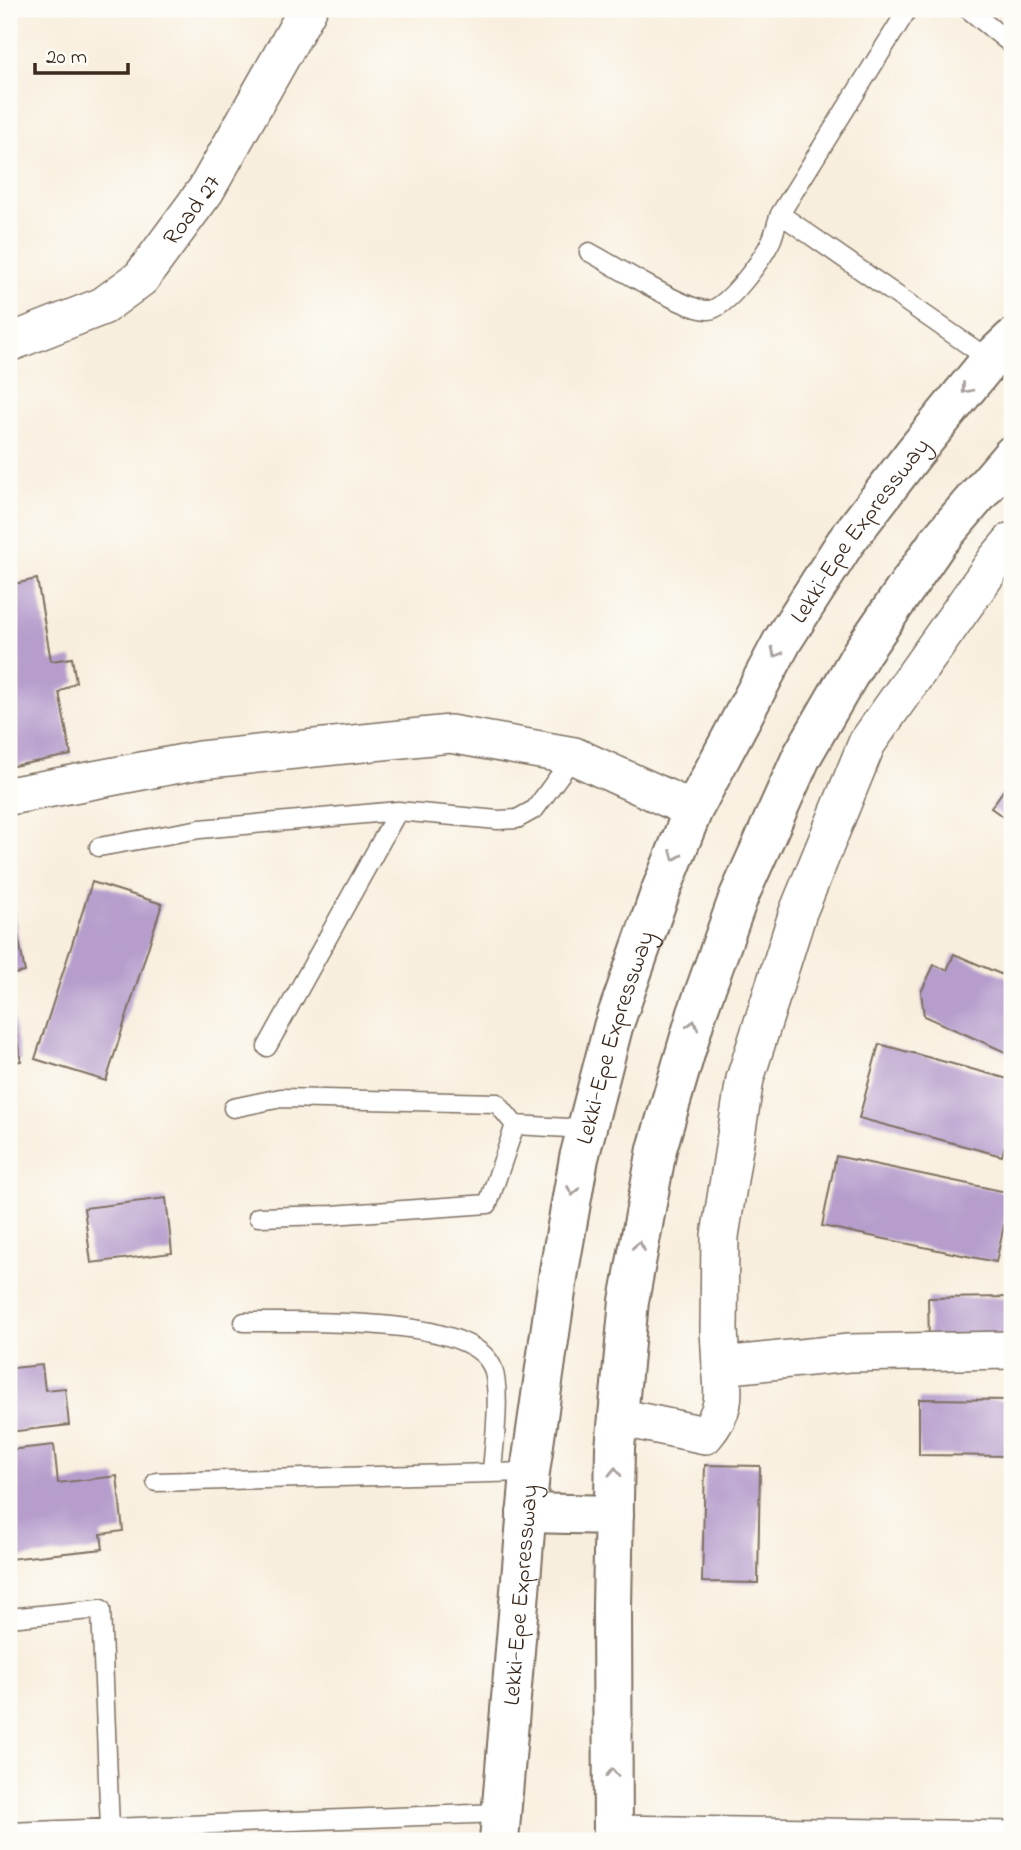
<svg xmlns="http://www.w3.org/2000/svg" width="1021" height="1850" font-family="'Indie Flower',sans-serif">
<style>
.building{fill:#b69dcc}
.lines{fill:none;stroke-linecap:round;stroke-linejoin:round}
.lane-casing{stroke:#7d6f61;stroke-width:21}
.street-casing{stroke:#7d6f61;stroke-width:40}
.highway-casing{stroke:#7d6f61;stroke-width:42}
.lane{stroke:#fff;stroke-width:18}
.street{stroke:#fff;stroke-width:37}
.highway{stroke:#fff;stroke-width:38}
.oneway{stroke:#a79f9a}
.labels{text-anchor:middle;stroke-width:7;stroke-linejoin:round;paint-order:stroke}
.street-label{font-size:24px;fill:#3b2a1e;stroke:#fdfcf7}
</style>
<rect width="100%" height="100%" fill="#fdfcf7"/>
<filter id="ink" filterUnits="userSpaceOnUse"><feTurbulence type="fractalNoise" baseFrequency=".0143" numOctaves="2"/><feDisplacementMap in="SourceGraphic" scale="14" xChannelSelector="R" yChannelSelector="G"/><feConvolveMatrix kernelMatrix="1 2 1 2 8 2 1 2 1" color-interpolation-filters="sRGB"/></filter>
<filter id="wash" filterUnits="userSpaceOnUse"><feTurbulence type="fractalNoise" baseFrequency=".00686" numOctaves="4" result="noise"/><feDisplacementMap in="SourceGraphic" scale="28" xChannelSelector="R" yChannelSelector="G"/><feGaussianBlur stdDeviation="1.57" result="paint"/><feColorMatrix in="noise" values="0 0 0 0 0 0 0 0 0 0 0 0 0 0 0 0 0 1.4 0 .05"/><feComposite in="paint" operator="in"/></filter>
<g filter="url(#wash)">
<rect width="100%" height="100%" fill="#f8eedd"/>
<g id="blocks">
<path class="building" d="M37 579 51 661 72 658 76 682 59 692 71 755 13 766 9 743V585Z
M1012 778V823L991 808Z
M92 882 162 904 106 1081 35 1059Z
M9 889 25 972 9 975Z
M954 954 1012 979V1055L924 1016 921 992 934 965 947 970Z
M9 1012H12L21 1061 9 1063Z
M879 1044 1012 1080V1117L1002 1156 859 1118Z
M836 1156 1011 1193 996 1262 822 1226Z
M166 1198 172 1253 91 1263 84 1208Z
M1012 1297V1341H929L928 1298Z
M9 1344 13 1368 42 1365 45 1390 65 1388 69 1425 9 1432Z
M919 1399 1012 1400V1456L919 1455Z
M54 1445 58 1483 117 1476 123 1531 101 1534 103 1549 9 1559V1450Z
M705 1465 760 1466 758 1583 702 1582Z"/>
</g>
</g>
<g filter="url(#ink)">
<use href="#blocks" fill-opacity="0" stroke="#7d6f61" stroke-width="2"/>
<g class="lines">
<g class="lane-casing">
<path id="lane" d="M968 9 1012 45
M780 214 990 360
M589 252C612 264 687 312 709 310 728 308 764 257 772 239 775 231 777 222 780 214L908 9
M99 847 200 829 398 811 498 820 517 819 535 809 574 756
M267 1047 398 811
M233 1108 281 1098 497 1103 515 1125
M258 1217 332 1215 488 1204 515 1125 586 1129
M244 1322C295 1323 474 1313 493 1369 501 1393 494 1445 492 1471
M156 1482 530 1472
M9 1618 101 1609 110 1828
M9 1832 499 1813"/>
</g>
<g class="street-casing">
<g id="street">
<path id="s1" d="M9 343 103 306 141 278 206 190 308 9"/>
<path d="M9 796 200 760 450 734 574 756 693 810"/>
<path d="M721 1366 719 1330 720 1236 745 1079 798 912 867 743 997 559 1012 541"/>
<path d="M618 1417 705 1435C726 1410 724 1397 721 1366L849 1353 1012 1350"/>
<path d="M613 1834 1012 1840"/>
</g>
</g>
<g class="highway-casing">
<g id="highway">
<path d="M526 1513 614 1515"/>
<path id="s2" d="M499 1841 530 1472 559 1271 579 1158 613 1027 661 890 693 810 783 640 845 543 914 453 990 360 1012 339"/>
<path d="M613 1841 612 1607 615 1448 629 1301 657 1149 697 1013 739 896 802 756 862 652 937 543 1012 455"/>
</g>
</g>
<use href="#lane" class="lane"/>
<use href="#street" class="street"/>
<use href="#highway" class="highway"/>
</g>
<defs><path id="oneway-chevron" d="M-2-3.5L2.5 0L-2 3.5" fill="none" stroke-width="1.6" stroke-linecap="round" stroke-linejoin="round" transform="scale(1.75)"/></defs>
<g class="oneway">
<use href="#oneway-chevron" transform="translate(966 389) rotate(130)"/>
<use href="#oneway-chevron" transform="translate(776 653) rotate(117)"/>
<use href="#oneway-chevron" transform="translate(675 856) rotate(112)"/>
<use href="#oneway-chevron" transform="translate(693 1025) rotate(-74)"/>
<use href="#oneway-chevron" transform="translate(573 1191) rotate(100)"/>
<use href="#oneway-chevron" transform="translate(639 1246) rotate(-80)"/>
<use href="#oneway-chevron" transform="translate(615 1472) rotate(-88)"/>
<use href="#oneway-chevron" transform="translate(612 1773) rotate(-90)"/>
</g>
</g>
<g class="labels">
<g class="street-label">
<text dy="8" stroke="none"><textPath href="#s1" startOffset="233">Road 27</textPath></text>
<text dy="8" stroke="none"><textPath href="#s2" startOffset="1381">Lekki-Epe Expressway</textPath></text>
<text dy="8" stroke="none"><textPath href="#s2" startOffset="814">Lekki-Epe Expressway</textPath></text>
<text dy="8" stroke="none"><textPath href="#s2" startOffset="247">Lekki-Epe Expressway</textPath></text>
</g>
</g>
<rect width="1021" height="1850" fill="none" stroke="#fdfcf7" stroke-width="35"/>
<path d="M35 63v10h93v-10" fill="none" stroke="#3b2a1e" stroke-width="3.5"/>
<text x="46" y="63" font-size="21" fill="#3b2a1e" stroke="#fdfcf7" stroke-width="5" paint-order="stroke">20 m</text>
</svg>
